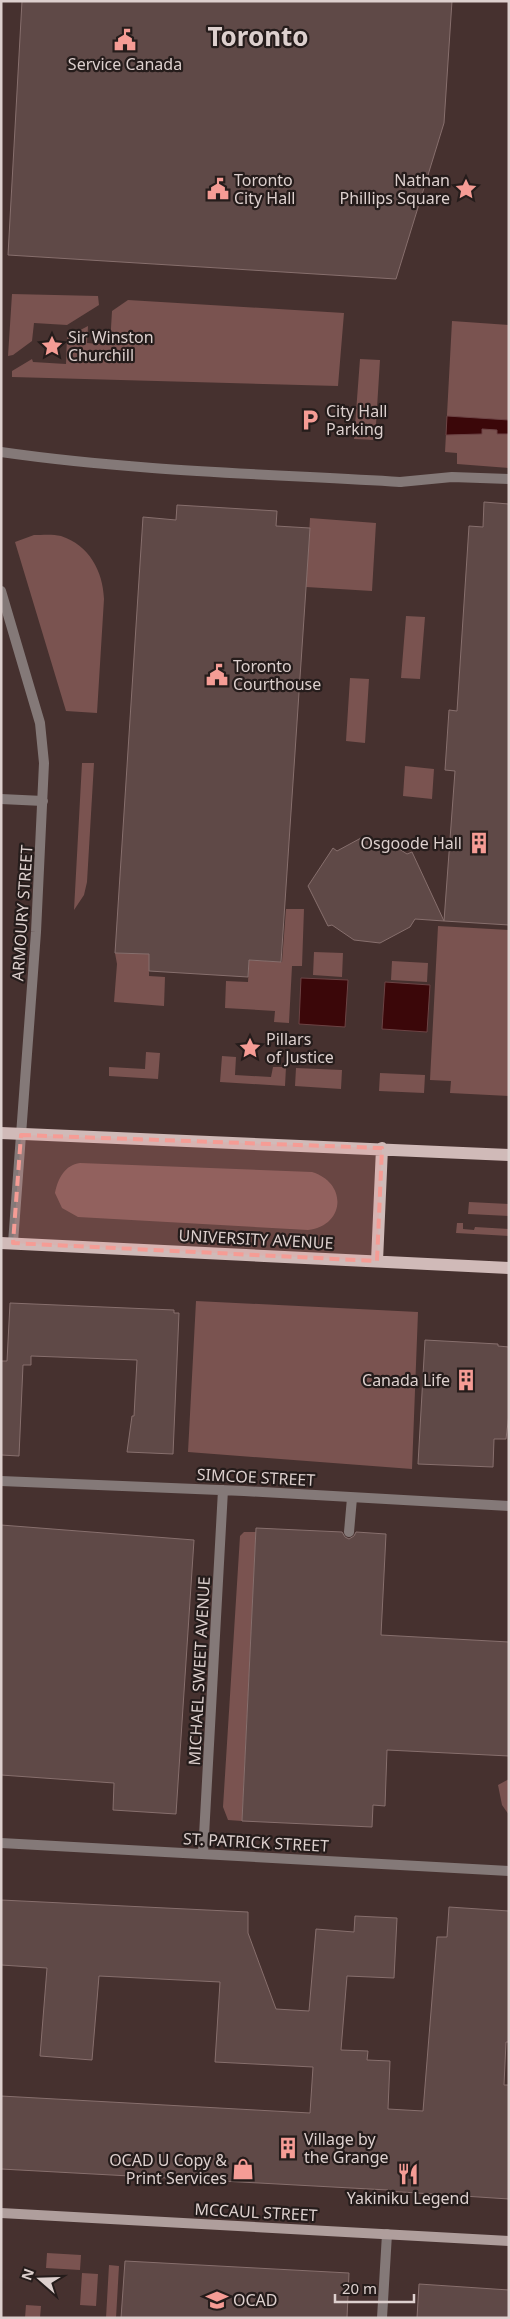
<svg xmlns="http://www.w3.org/2000/svg" width="510" height="2319" font-family="'Noto Sans',sans-serif">
<style>
.green{fill:#7a5350}
.water{fill:#3b0709;stroke:#6c4344}
.building{fill:#5f4947;stroke:#876f6d}
.lines{fill:none;stroke-linecap:round;stroke-linejoin:round}
.lane{stroke:#847978;stroke-width:10}
.street{stroke:#847978;stroke-width:10}
.secondary{stroke:#af9e9c;stroke-width:10}
.primary{stroke:#d0bab8;stroke-width:12}
.marked{fill:#f59c95;fill-opacity:0.2;stroke:#f59c95;stroke-width:4;stroke-dasharray:10 6;stroke-linejoin:round}
.labels{text-anchor:middle;stroke-width:4.5;stroke-linejoin:round;paint-order:stroke}
.poi-label{font-size:16px;fill:#ddd0ce;stroke:#251c1b;text-anchor:start}
.street-label{font-size:16px;fill:#ddd0ce;stroke:#251c1b}
.town-label{font-size:26px;font-weight:bold;fill:#ddd0ce;stroke:#251c1b}
</style>
<rect width="100%" height="100%" fill="#46312f"/>
<path class="green" d="M12 294 98 296 99 305 67 325 34 323 32 341 13 355 8 356Z
M128 300 344 313 338 386 12 377V371L32 359 33 362 66 364 67 337 88 326 87 343 110 345 112 311Z
M452 321 509 325V468L457 464V453L445 452Z
M360 359 380 360 375 440 354 439Z
M310 518 376 523 372 591 306 587Z
M34 535C42 535 53 534 61 536 89 545 103 571 104 599L97 713 66 711 15 542Z
M406 616 425 617 420 679 401 678Z
M350 678 369 679 365 743 346 741Z
M82 763H94L87 882 84 895 74 910Z
M405 766 434 769 432 799 403 796Z
M286 909H304L302 966H292L289 1023 274 1022 275 1011 225 1008 226 981 248 982 249 960 282 962Z
M438 926 509 930V1096L450 1093 451 1081 430 1080Z
M314 952 343 953 342 977 313 975Z
M115 953 149 954V976L165 977 164 1006 114 1002 117 964Z
M392 961 428 963 427 982 391 980Z
M146 1052 160 1053 158 1079 109 1076V1067L145 1069Z
M222 1056 236 1057 235 1075 271 1077 273 1067H286L285 1086 220 1082Z
M296 1068 342 1070 341 1089 295 1086Z
M380 1073 425 1075 424 1093 379 1091Z
M80 1163 312 1172C348 1183 345 1226 308 1230L78 1217 62 1208 55 1193C58 1178 65 1165 80 1163Z
M469 1202 509 1204V1216L468 1214Z
M457 1223H463V1229L474 1230 475 1227 509 1229V1236L456 1233Z
M196 1301 418 1312 412 1469 188 1452Z
M244 1532H256L242 1821 228 1820 223 1807 240 1536Z
M509 1779V1815L502 1805 498 1785Z
M47 2253 81 2255 80 2270 46 2268Z
M109 2265 119 2266 116 2318H106Z
M82 2273 98 2274 96 2306 80 2305Z
M26 2305 41 2306 40 2318H25Z"/>
<path class="water" d="M447 416 509 420V434H497V430L482 429V434L446 435Z
M301 978 348 980 345 1027 299 1024Z
M385 982 430 985 427 1032 382 1029Z"/>
<path class="building" d="M22 1H452L444 123 396 279 8 255Z
M484 502 509 504V925L444 921 455 771 445 770 449 710 457 711 469 526 483 527Z
M177 505 277 511 276 526 310 528 281 962 249 960 248 977 149 971V954L115 953 143 517 176 520Z
M361 838 387 841 407 854 412 852 444 921 415 919 410 927 380 943 354 940 332 925 328 926 308 886 333 848 337 851Z
M10 1303 174 1310V1313H179L173 1454 127 1452 132 1416H134L137 1360 31 1356V1365H23L19 1456 1 1455V1361H7Z
M425 1340 498 1344V1346L509 1347V1414L506 1439H494L493 1467 418 1464Z
M1 1525 194 1540 176 1814 113 1810 114 1783 1 1775Z
M256 1528 342 1532 345 1537 349 1539 354 1536 356 1532 386 1534 381 1635 509 1642V1756L387 1750 385 1806 373 1805 372 1827 242 1821Z
M1 1900 248 1912V1933L276 2009 309 2011 316 1929 354 1932 355 1916 397 1918 394 1978 347 1976 341 2050 368 2051 367 2060 390 2061 388 2109 423 2111 437 1937H447L449 1907 509 1911V2042H506L504 2085H509V2199L387 2191 388 2190 1 2169V2096L310 2113 313 2067 215 2062 220 1982 99 1976 92 2060 40 2056 47 1968 1 1965Z
M125 2261 349 2273 347 2318H121Z
M419 2284 509 2290V2318H417Z"/>
<g class="lines">
<path class="lane" d="M1 452C133 471 267 474 400 482
M349 1532 352 1498"/>
<path class="street" d="M400 482 452 477 509 479
M1 591 40 723 44 763 36 932 13 1243
M1 799 43 801
M1 1481 244 1491 509 1506
M1 1843 509 1871
M203 1854 223 1490
M382 2318 387 2234"/>
<path class="secondary" d="M1 2213 509 2241"/>
<path class="primary" d="M1 1133 509 1155
M1 1243 509 1268
M377 1261 382 1148"/>
</g>
<path class="marked" d="M21 1135 382 1148 377 1261 13 1243Z"/>
<defs>
<g id="civic-bare" transform="scale(1.725)"><path d="M-.6-6.5H3V-4.5H.6V-3L4-1V1h2V6H-6V1h2V-1L-.6-3ZM-1.2 2.5V6h2.4V2.5Z" fill="#f59c95" stroke="#251c1b" stroke-width="2.5" paint-order="stroke"/></g>
<g id="sight-bare" transform="scale(1.725)"><path d="M0-6L1.8-2.2L6-1.7L2.9 1.2L3.7 5.4L0 3.3L-3.7 5.4L-2.9 1.2L-6-1.7L-1.8-2.2Z" fill="#f59c95" stroke="#251c1b" stroke-width="2.5" paint-order="stroke"/></g>
<g id="parking-bare" transform="scale(1.725)"><path d="M-3.5-5.5H1a3.5 3.5 0 0 1 0 7H-1V5.5H-3.5ZM-1-3.4V-.6H.8a1.4 1.4 0 0 0 0-2.8Z" fill="#f59c95" stroke="#251c1b" stroke-width="2.5" paint-order="stroke"/></g>
<g id="building-bare" transform="scale(1.725)"><path d="M-4-6H4V6H1V3H-1V6H-4ZM-2.5-4.3h1.7v1.8h-1.7ZM.8-4.3h1.7v1.8H.8ZM-2.5-1h1.7V.8h-1.7ZM.8-1h1.7V.8H.8Z" fill="#f59c95" stroke="#251c1b" stroke-width="2.5" paint-order="stroke"/></g>
<g id="shop-bare" transform="scale(1.725)"><path d="M-5-2.5h2.3a2.7 3.5 0 0 1 5.4 0H5L5.5 6h-11ZM-1.5-2.5h3a1.5 2.3 0 0 0-3 0Z" fill="#f59c95" stroke="#251c1b" stroke-width="2.5" paint-order="stroke"/></g>
<g id="restaurant-bare" transform="scale(1.725)"><path d="M-5-6h1v4h1v-4h1v4h1v-4h1v5L-1.5 .5V6h-2V.5L-5-1ZM5-6V6H3V1.5H1.5Q1.5-4 5-6Z" fill="#f59c95" stroke="#251c1b" stroke-width="2.5" paint-order="stroke"/></g>
<g id="university-bare" transform="scale(1.725)"><path d="M0-5L7-2L0 1L-7-2ZM-4 1L0 2.5L4 1V4Q0 6-4 4Z" fill="#f59c95" stroke="#251c1b" stroke-width="2.5" paint-order="stroke"/></g>
</defs>
<g fill-rule="evenodd">
<use href="#civic-bare" x="125" y="40"/>
<use href="#civic-bare" x="218" y="189"/>
<use href="#sight-bare" x="466" y="189"/>
<use href="#sight-bare" x="52" y="346"/>
<use href="#parking-bare" x="310" y="420"/>
<use href="#civic-bare" x="217" y="675"/>
<use href="#building-bare" x="479" y="843"/>
<use href="#sight-bare" x="250" y="1048"/>
<use href="#building-bare" x="466" y="1380"/>
<use href="#building-bare" x="288" y="2148"/>
<use href="#shop-bare" x="243" y="2169"/>
<use href="#restaurant-bare" x="408" y="2174"/>
<use href="#university-bare" x="217" y="2300"/>
</g>
<g class="labels">
<g class="poi-label">
<text x="125" y="70" text-anchor="middle">Service Canada</text>
<text x="234" y="186">Toronto<tspan x="234" dy="18">City Hall</tspan></text>
<text x="450" y="186" text-anchor="end">Nathan<tspan x="450" dy="18">Phillips Square</tspan></text>
<text x="68" y="343">Sir Winston<tspan x="68" dy="18">Churchill</tspan></text>
<text x="326" y="417">City Hall<tspan x="326" dy="18">Parking</tspan></text>
<text x="233" y="672">Toronto<tspan x="233" dy="18">Courthouse</tspan></text>
<text x="462" y="849" text-anchor="end">Osgoode Hall</text>
<text x="266" y="1045">Pillars<tspan x="266" dy="18">of Justice</tspan></text>
<text x="450" y="1386" text-anchor="end">Canada Life</text>
<text x="304" y="2145">Village by<tspan x="304" dy="18">the Grange</tspan></text>
<text x="227" y="2166" text-anchor="end">OCAD U Copy &amp;<tspan x="227" dy="18">Print Services</tspan></text>
<text x="408" y="2204" text-anchor="middle">Yakiniku Legend</text>
<text x="233" y="2306">OCAD</text>
</g>
<g class="street-label">
<text transform="translate(22 913) rotate(-86)" y="6">ARMOURY STREET</text>
<text transform="translate(256 1239) rotate(3)" y="6">UNIVERSITY AVENUE</text>
<text transform="translate(256 1477) rotate(3)" y="6">SIMCOE STREET</text>
<text transform="translate(199 1671) rotate(-87)" y="6">MICHAEL SWEET AVENUE</text>
<text transform="translate(256 1842) rotate(3)" y="6">ST. PATRICK STREET</text>
<text transform="translate(256 2212) rotate(3)" y="6">MCCAUL STREET</text>
</g>
<g class="town-label">
<text x="258" y="46">Toronto</text>
</g>
</g>
<rect width="510" height="2319" fill="none" stroke="#ddd0ce" stroke-width="5"/>
<g transform="translate(40 2279) rotate(290)" stroke="#251c1b" stroke-width="4" paint-order="stroke">
<path d="M0-4L9 19L0 12L-9 19Z" fill="#ddd0ce"/>
<text y="-8" font-size="14" font-weight="bold" text-anchor="middle" fill="#ddd0ce">N</text>
</g>
<path d="M335 2294v8h79v-8" fill="none" stroke="#ddd0ce" stroke-width="2.5"/>
<text x="342" y="2294" font-size="15" fill="#ddd0ce" stroke="#251c1b" stroke-width="4" paint-order="stroke">20 m</text>
</svg>
